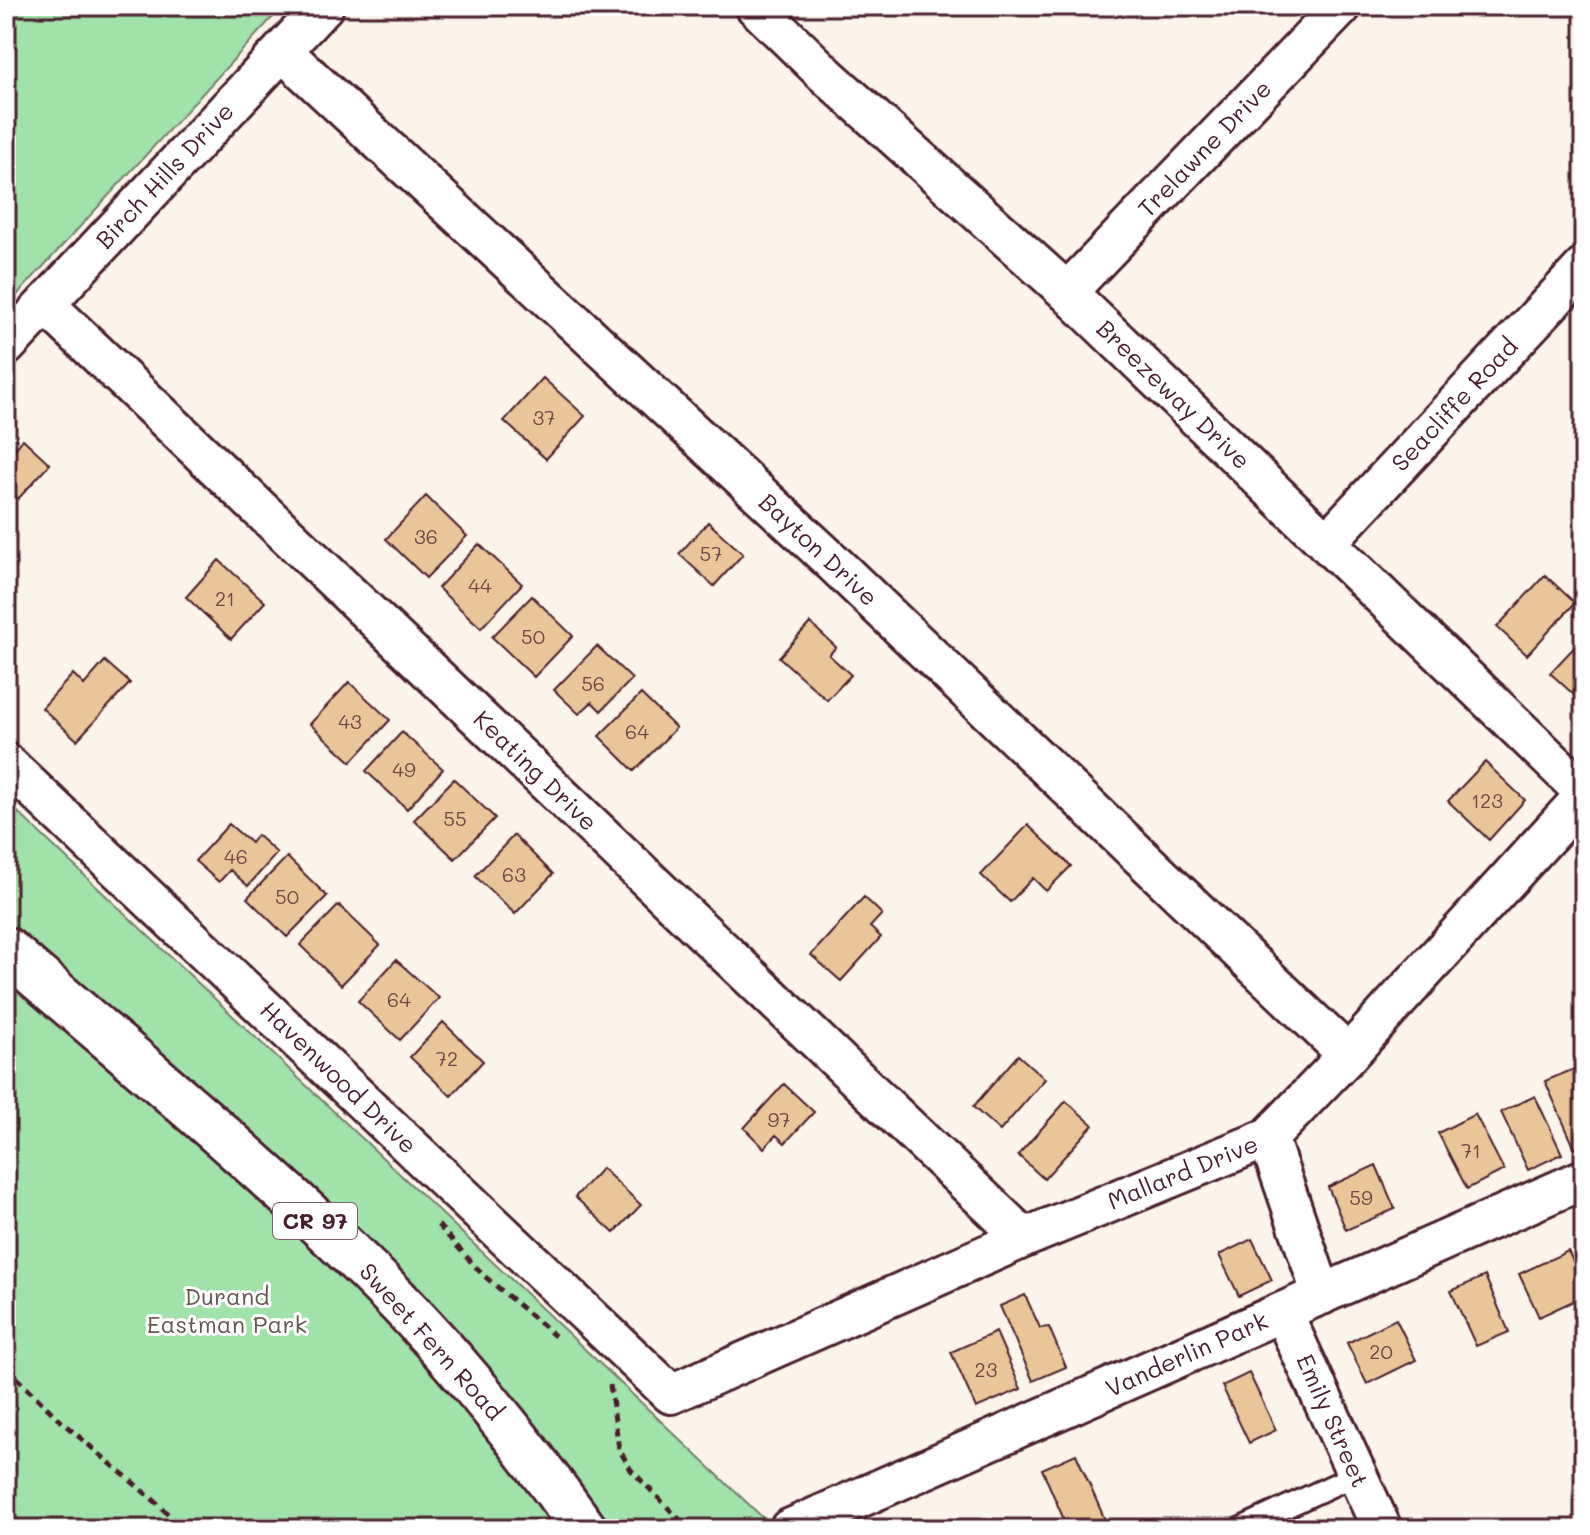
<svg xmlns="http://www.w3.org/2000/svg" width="1590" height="1535" font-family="Mali,sans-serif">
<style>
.green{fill:#a1e1aa;stroke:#76806a;stroke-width:2}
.building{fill:#e9c69a;stroke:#4a1f2b;stroke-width:2}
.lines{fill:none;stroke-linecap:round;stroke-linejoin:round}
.service-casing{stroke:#4a1f2b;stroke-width:26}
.minor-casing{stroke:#4a1f2b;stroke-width:44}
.primary-casing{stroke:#4a1f2b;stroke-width:50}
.path{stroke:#4a1f2b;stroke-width:5;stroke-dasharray:8 6;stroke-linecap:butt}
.service{stroke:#fff;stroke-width:20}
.minor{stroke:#fff;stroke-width:38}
.primary{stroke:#fff;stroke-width:44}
.labels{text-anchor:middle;stroke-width:6;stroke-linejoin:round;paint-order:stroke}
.number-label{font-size:20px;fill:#724947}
.shield{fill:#fff;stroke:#80626b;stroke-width:2}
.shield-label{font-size:22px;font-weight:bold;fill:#4a1f2b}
.street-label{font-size:24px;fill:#4a1f2b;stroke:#fff}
.park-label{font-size:24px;fill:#645951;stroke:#fff}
</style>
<rect width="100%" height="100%" fill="#fbf4eb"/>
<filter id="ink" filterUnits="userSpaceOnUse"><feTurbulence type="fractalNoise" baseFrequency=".0125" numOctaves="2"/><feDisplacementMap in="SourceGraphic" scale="16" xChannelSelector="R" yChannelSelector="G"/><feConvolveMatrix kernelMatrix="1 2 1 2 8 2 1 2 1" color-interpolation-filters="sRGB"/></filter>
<g filter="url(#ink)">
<path class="green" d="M6 6H283L6 307Z
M6 801 726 1483 775 1529H6Z"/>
<path class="building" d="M543 378 585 416 546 459 504 421Z
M23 439 50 464 18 499 6 487V440L16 448Z
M426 496 467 536 426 578 386 539Z
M708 522 743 554 714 586 679 554Z
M479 544 522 584 481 628 438 588Z
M219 560 265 602 231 639 186 597Z
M1545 575 1575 603 1527 655 1497 627Z
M532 596 573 636 534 677 492 637Z
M810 623 836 647 829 655 851 675 827 700 779 657Z
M1581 640 1584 642V704L1550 673Z
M597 646 632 679 601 711 592 702 579 714 554 690Z
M105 661 130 683 77 740 42 708 73 674 84 685Z
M349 682 390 720 351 762 310 724Z
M641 694 676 728 634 771 599 736Z
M402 732 443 769 407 809 366 771Z
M1485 762 1525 800 1489 840 1448 801Z
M454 779 495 818 455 859 414 820Z
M229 824 251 843 257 835 277 853 248 886 230 870 219 882 195 861Z
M1028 825 1071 866 1046 891 1033 878 1010 902 981 875Z
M514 835 553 874 515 914 475 876Z
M287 857 327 896 287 937 247 898Z
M864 897 882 914 870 927 881 937 841 981 811 955Z
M339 905 380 945 341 985 300 945Z
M396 960 439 998 400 1040 358 1001Z
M443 1022 483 1061 451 1096 410 1057Z
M1018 1055 1045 1079 1000 1131 973 1107Z
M1584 1065V1145L1575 1149 1545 1081Z
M784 1084 814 1112 785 1143 776 1135 764 1148 744 1128Z
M1535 1096 1562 1154 1528 1170 1501 1112Z
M1066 1101 1093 1125 1044 1179 1018 1155Z
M1475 1114 1504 1170 1467 1189 1438 1133Z
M1376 1165 1395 1209 1346 1230 1328 1187Z
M602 1168 641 1205 614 1233 575 1197Z
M1252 1239 1272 1280 1239 1296 1219 1255Z
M1568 1251 1584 1284V1296L1539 1317 1519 1274Z
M1485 1276 1509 1332 1476 1346 1451 1291Z
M1025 1295 1040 1328 1049 1327 1066 1367 1033 1381 1000 1306Z
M1396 1319 1416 1360 1367 1384 1347 1343Z
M996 1332 1021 1389 976 1408 951 1352Z
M1249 1373 1276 1430 1249 1443 1222 1386Z
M1076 1454 1105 1520 1084 1529H1068L1042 1469Z"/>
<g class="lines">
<g class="service-casing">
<path id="service" d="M1239 1529 1357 1474"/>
</g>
<g class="minor-casing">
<path id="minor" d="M755 6 826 75 1067 292 1584 792
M282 51 823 553 1348 1055
M1067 292 1342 6
M45 304 1024 1238
M6 346 324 6
M1326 543 1584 267
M6 763 671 1394 1024 1238 1268 1138 1348 1055 1584 796
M1268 1138 1322 1295
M1283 1313 1382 1529
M789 1529 1584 1179"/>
</g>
<g class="primary-casing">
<path id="primary" d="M6 950C129 1056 254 1159 370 1273 449 1350 520 1439 584 1529"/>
</g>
<path class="path" d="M438 1225 482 1274 555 1336
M6 1368 64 1424 157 1503 182 1529
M610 1385 619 1449 631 1470 689 1529"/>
<use href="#service" class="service"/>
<use href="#minor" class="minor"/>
<use href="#primary" class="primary"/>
</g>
</g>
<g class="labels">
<g class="number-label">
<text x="544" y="425">37</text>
<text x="426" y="544">36</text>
<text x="711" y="561">57</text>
<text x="480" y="593">44</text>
<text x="225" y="606">21</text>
<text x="533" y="644">50</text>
<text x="593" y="691">56</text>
<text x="350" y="729">43</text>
<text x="637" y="739">64</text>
<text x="404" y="777">49</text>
<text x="1487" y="808">123</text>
<text x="455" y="826">55</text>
<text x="236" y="864">46</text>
<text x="514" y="882">63</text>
<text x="287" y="904">50</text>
<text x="399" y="1007">64</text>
<text x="447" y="1066">72</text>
<text x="779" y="1127">97</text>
<text x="1471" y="1158">71</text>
<text x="1361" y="1205">59</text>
<text x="1381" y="1359">20</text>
<text x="986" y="1377">23</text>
</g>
<rect class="shield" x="273" y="1203" width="84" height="36" rx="6"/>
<g class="shield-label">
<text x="315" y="1229">CR 97</text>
</g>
<g class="street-label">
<text transform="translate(1205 149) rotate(-46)" y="8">Trelawne Drive</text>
<text transform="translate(165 176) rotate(-47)" y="8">Birch Hills Drive</text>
<text transform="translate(1173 395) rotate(44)" y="8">Breezeway Drive</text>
<text transform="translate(1455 405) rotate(-47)" y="8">Seacliffe Road</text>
<text transform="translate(818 550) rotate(43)" y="8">Bayton Drive</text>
<text transform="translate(535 771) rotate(44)" y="8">Keating Drive</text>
<text transform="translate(338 1078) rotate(44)" y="8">Havenwood Drive</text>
<text transform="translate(1183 1173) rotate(-22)" y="8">Mallard Drive</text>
<text transform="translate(431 1342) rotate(48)" y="8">Sweet Fern Road</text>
<text transform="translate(1187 1355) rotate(-24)" y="8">Vanderlin Park</text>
<text transform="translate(1332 1421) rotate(66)" y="8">Emily Street</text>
</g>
<g class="park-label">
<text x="227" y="1305">Durand<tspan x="227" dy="28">Eastman Park</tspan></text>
</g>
</g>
<rect width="1590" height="1535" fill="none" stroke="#fff" stroke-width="32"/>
<rect x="16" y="16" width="1558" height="1503" fill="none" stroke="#4a1f2b" stroke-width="3" filter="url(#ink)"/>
</svg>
